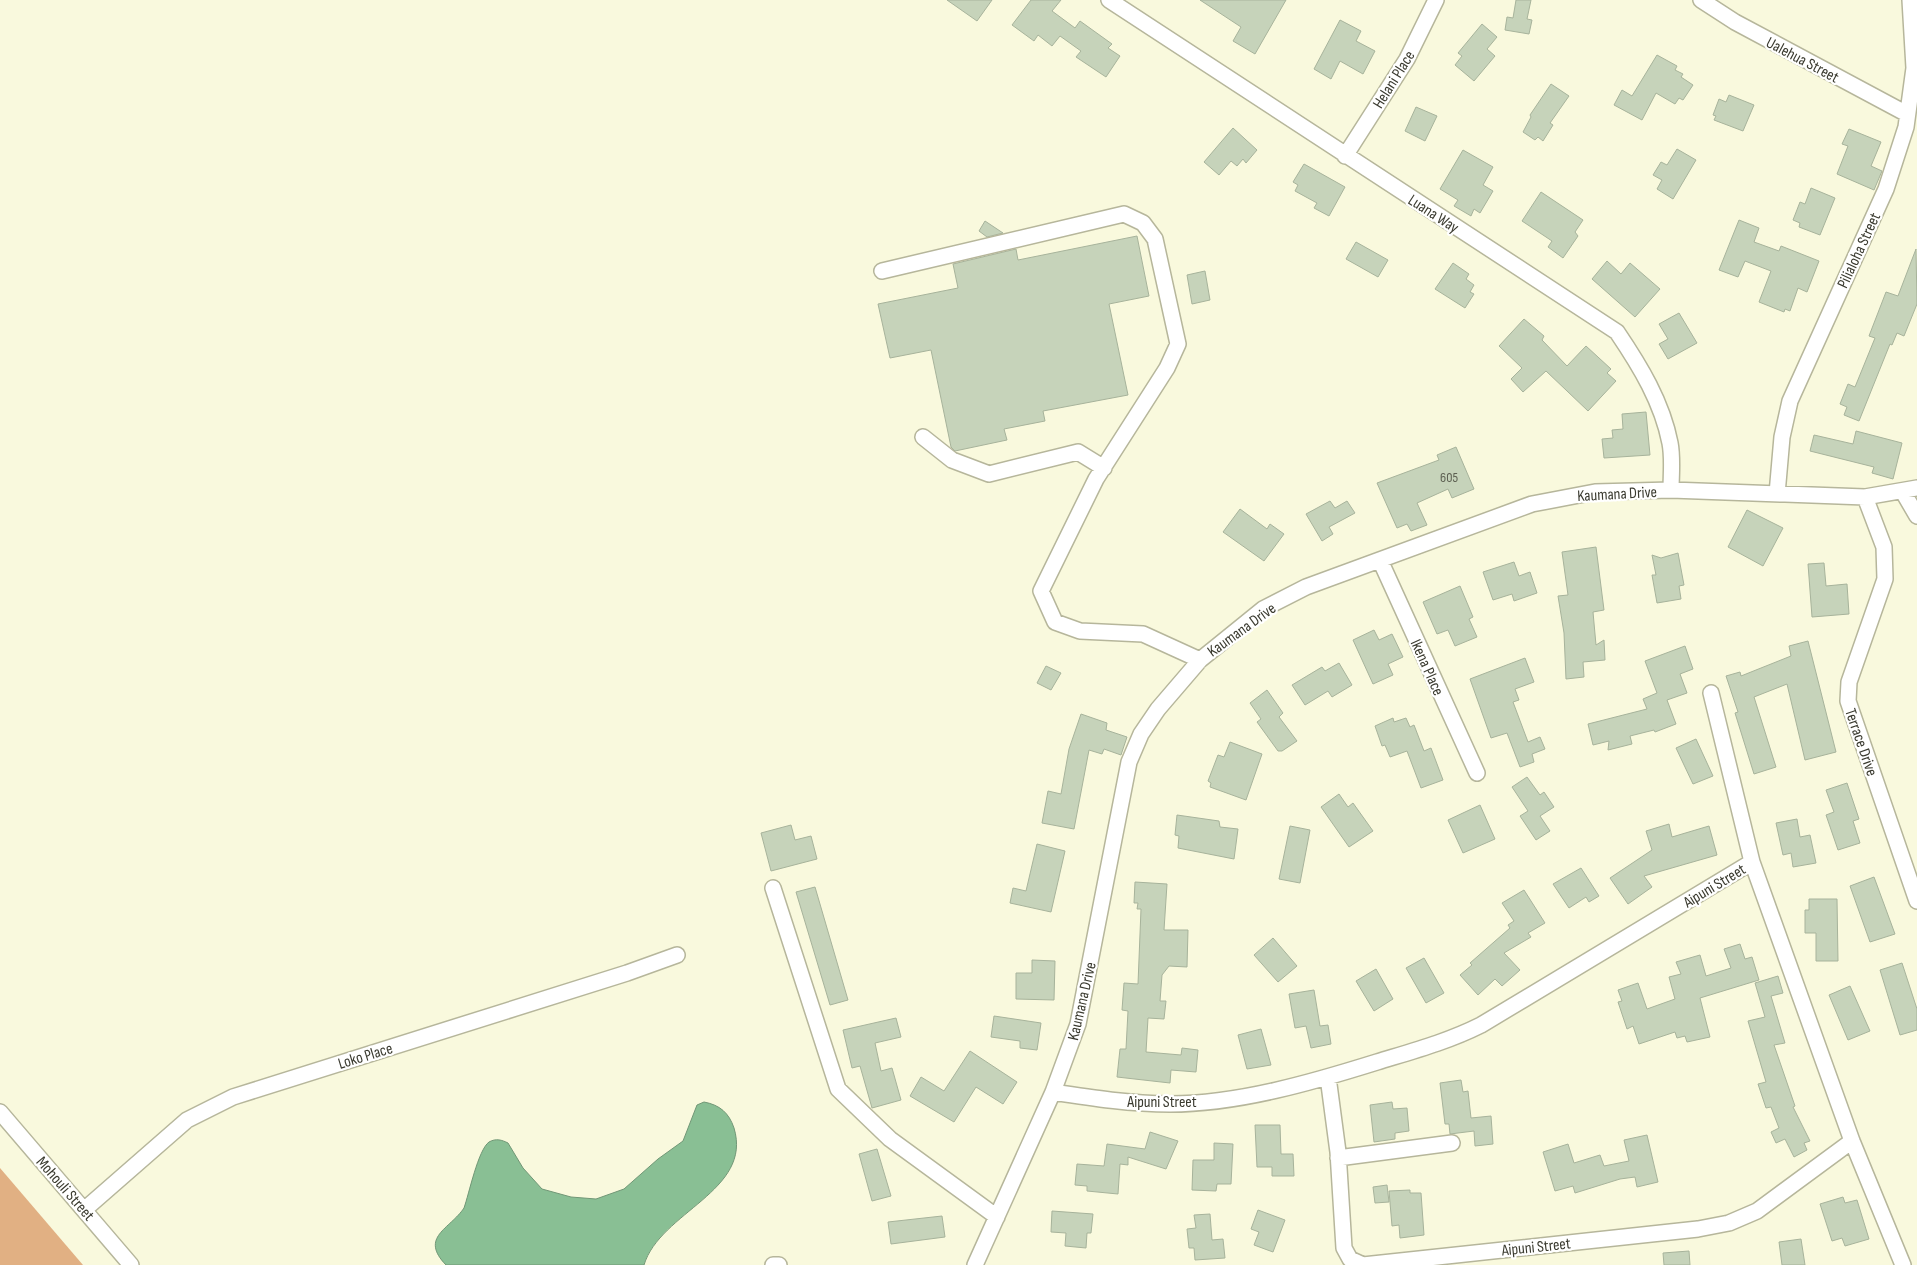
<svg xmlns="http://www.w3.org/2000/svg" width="1917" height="1265" font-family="'Sofia Sans Condensed',sans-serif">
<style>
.forest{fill:#e1b083}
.water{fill:#89bf94;stroke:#719776}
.building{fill:#c6d3ba;stroke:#a7b39b}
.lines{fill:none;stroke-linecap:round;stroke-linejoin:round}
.minor-casing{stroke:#b6b69b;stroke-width:18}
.minor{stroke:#fff;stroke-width:15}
.labels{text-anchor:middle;stroke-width:4.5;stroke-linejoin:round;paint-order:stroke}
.number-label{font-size:14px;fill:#5d6052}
.street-label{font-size:16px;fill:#3a3a2f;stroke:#fff}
</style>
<rect width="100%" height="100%" fill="#f9f9dd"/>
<path class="forest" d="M0 1168 83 1265H0Z"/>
<path class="water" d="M704 1102C720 1105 729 1113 734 1128 753 1191 660 1212 644 1265H446C419 1237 450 1229 464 1208 469 1194 478 1150 489 1142 496 1138 502 1140 508 1143L523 1168 542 1189 571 1197 596 1199 624 1189 658 1159 683 1141 697 1105Z"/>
<path class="building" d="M947 0H992L977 21Z
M1031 0H1061L1052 11 1075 28 1080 21 1112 44 1108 48 1120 56 1106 77 1076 57 1081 51 1060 36 1052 46 1038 35 1034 41 1012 25Z
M1200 0H1286L1255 54 1233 41 1241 27Z
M1516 0H1531L1527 19 1532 20 1529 34 1505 30 1507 17 1513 18Z
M1340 20 1361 31 1356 41 1375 51 1363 74 1340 61 1331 79 1314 69Z
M1482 24 1497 37 1487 49 1495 56 1474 81 1455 65 1462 56 1458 53Z
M1657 55 1677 66 1675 70 1683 74 1681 77 1693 85 1683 100 1679 98 1675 104 1656 93 1642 120 1614 105 1622 90 1632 96Z
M1551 84 1569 96 1550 123 1553 125 1543 141 1538 137 1535 140 1523 132 1531 117 1530 115Z
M1729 95 1754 105 1743 131 1714 120 1716 116 1713 115 1719 99 1726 102Z
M1416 107 1437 116 1425 141 1405 131Z
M1233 128 1257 150 1246 163 1243 159 1237 166 1231 161 1219 175 1204 162Z
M1849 129 1881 142 1871 166 1882 171 1874 190 1837 174 1848 146 1842 144Z
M1677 149 1696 160 1673 199 1657 189 1662 180 1653 175 1661 162 1667 165Z
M1463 150 1493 167 1483 185 1493 191 1480 213 1474 209 1471 216 1454 206 1458 200 1440 189Z
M1304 164 1345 187 1329 216 1314 208 1317 203 1295 191 1298 185 1293 182Z
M1811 188 1835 198 1820 235 1799 227 1800 223 1793 220 1800 202 1805 204Z
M1541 192 1583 220 1575 232 1578 236 1563 258 1548 247 1552 241 1522 221Z
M1739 220 1759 228 1754 242 1779 251 1781 246 1819 261 1807 292 1798 288 1790 311 1785 309 1784 312 1759 302 1771 271 1745 261 1738 277 1719 270Z
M985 221 1003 233 987 237 979 231Z
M1137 236 1149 296 1109 304 1128 395 1043 411 1045 421 1004 429 1007 440 955 451 951 447 931 350 890 358 878 304 958 288 953 264 1016 249 1018 260Z
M1356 242 1388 260 1378 277 1346 259Z
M1916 249 1917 304 1904 336 1897 333 1892 345 1890 344 1859 421 1844 415 1847 407 1840 404 1848 384 1855 387 1875 338 1869 336 1886 292 1898 296Z
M1607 261 1621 274 1630 263 1660 289 1635 317 1592 279Z
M1453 263 1469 274 1466 279 1474 285 1470 292 1474 294 1465 308 1435 289Z
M1205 271 1210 300 1192 304 1187 275Z
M1679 313 1697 343 1668 359 1659 344 1668 339 1659 324Z
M1524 319 1544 336 1542 340 1567 366 1586 346 1611 369 1607 373 1616 381 1588 411 1546 371 1523 392 1511 379 1522 368 1499 346Z
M1646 412 1650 455 1604 458 1602 439 1613 438 1612 430 1623 429 1622 414Z
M1856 431 1902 443 1893 479 1872 473 1874 467 1810 451 1814 435 1853 444Z
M1456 447 1474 489 1452 498 1448 489 1417 503 1427 525 1411 531 1407 524 1397 528 1377 483 1439 460 1437 455Z
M1330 501 1335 508 1347 501 1355 513 1329 527 1333 534 1322 541 1306 514Z
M1240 509 1267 529 1270 524 1284 534 1264 561 1223 532Z
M1747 510 1783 528 1763 566 1728 547Z
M1596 547 1604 610 1593 612 1596 645 1604 640 1605 660 1583 662 1584 677 1566 679 1564 633 1558 596 1568 595 1562 552Z
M1678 553 1684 585 1679 586 1681 599 1657 603 1652 575H1656L1652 555 1661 558Z
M1514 562 1519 576 1530 572 1537 593 1514 601 1512 594 1493 600 1483 572Z
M1824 563 1826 586 1847 584 1849 614 1812 617 1808 564Z
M1460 586 1473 617 1469 619 1477 637 1455 646 1448 630 1437 634 1423 602Z
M1374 630 1379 640 1392 634 1403 657 1388 664 1393 675 1373 684 1353 640Z
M1808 641 1836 752 1805 760 1787 684 1754 697 1776 767 1754 774 1735 713 1738 712 1726 676 1740 672 1741 676 1791 656 1789 646Z
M1685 646 1693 669 1680 674 1687 693 1667 700 1676 724 1655 732 1654 730 1630 736 1632 744 1608 750 1609 741 1593 745 1588 724 1647 709 1643 699 1657 693 1645 661Z
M1525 658 1534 682 1515 689 1519 700 1513 702 1528 742 1540 737 1545 749 1532 754 1534 762 1520 767 1507 733 1491 738 1470 679Z
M1339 663 1352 685 1332 697 1328 691 1305 705 1292 685 1322 667 1325 671Z
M1046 666 1061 673 1051 690 1037 683Z
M1267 690 1283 713 1279 717 1297 741 1282 751H1278L1257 722 1261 719 1250 703Z
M1081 714 1107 723 1106 730 1127 737 1121 755 1104 749 1102 754 1089 750 1074 829 1042 823 1048 791 1061 794 1069 749Z
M1393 718 1394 722 1406 718 1410 727 1414 725 1424 751 1431 748 1443 780 1421 788 1407 751 1390 757 1385 745 1382 746 1375 726Z
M1696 739 1713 776 1693 784 1676 748Z
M1230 742 1262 754 1246 800 1210 787 1211 783 1208 781 1218 755 1224 757Z
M1527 777 1540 795 1544 792 1554 807 1540 816 1550 831 1536 840 1520 816 1528 811 1512 787Z
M1847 783 1859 819 1853 821 1860 843 1838 850 1826 815 1834 812 1826 790Z
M1339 794 1348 807 1353 803 1373 831 1349 847 1321 807Z
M1480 805 1495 839 1463 853 1448 820Z
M1177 815 1219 821 1220 827 1238 829 1234 859 1178 848 1179 836 1175 835Z
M1797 819 1800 837 1810 835 1816 863 1793 867 1791 853 1783 855 1776 823Z
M1669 824 1672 837 1709 826 1717 855 1644 876 1652 887 1628 904 1610 878 1652 850 1646 831Z
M791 825 795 840 811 836 817 859 771 871 761 833Z
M1290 826 1310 830 1300 883 1279 879Z
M1037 844 1065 851 1051 912 1010 903 1013 888 1026 891Z
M1581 868 1599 896 1589 902 1586 897 1569 908 1553 884Z
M1874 877 1895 934 1870 942 1850 886Z
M1135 882 1167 884 1164 930H1188L1187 967 1169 966 1162 975 1160 1001H1166L1164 1019 1148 1018 1146 1052 1181 1055 1182 1048 1198 1050 1196 1072 1171 1070 1170 1083 1117 1077 1120 1049H1126L1128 1011 1122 1010 1124 983 1138 984 1141 909H1137L1138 903H1134Z
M815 887 848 1000 830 1005 796 892Z
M1524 890 1545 923 1528 933 1531 937 1504 953 1520 970 1502 986 1495 979 1478 995 1460 975 1472 965 1470 963 1510 928 1508 925 1514 921 1502 903Z
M1809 899H1837L1838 961H1816V933H1805V910H1809Z
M1273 938 1297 966 1278 982 1254 955Z
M1740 944 1745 959 1752 957 1759 980 1700 998 1710 1037 1687 1042 1685 1036 1677 1038 1675 1032 1639 1044 1633 1026 1627 1029 1618 1002 1622 1001 1618 990 1638 983 1647 1009 1675 999 1669 977 1681 974 1676 962 1700 955 1706 976 1731 968 1724 949Z
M1424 958 1444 993 1426 1003 1406 968Z
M1032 960 1055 961 1054 1000 1016 999V973H1032Z
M1902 963 1917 1009V1030L1900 1035 1880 970Z
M1376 969 1393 999 1374 1011 1356 981Z
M1778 976 1783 993 1771 996 1785 1043 1774 1045 1795 1106 1793 1107 1810 1141 1804 1143 1807 1150 1794 1157 1785 1139 1776 1143 1771 1132 1779 1128 1771 1107 1766 1108 1758 1084 1766 1082 1748 1021 1765 1017 1755 983Z
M1850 986 1870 1031 1848 1040 1829 995Z
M1314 990 1320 1026 1328 1025 1331 1044 1311 1048 1306 1026 1295 1028 1289 994Z
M994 1016 1041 1023 1037 1050 1020 1048V1041L991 1037Z
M896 1018 901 1037 875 1043 881 1071 892 1068 901 1100 872 1108 860 1066 852 1068 843 1030Z
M1261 1029 1271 1065 1247 1069 1238 1035Z
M970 1051 1017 1082 1003 1104 976 1087 954 1122 910 1096 921 1077 944 1091Z
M1461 1080 1463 1092 1468 1091 1471 1118 1491 1116 1493 1144 1475 1146 1474 1131 1450 1134 1449 1124H1445L1440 1083Z
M1392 1102 1393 1109 1407 1108 1409 1131 1395 1133V1139L1374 1142 1370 1105Z
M1255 1125H1280L1281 1154H1293L1294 1176H1272V1167H1257Z
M1150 1132 1178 1141 1166 1169 1128 1157V1165L1120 1164 1118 1194 1087 1191V1186L1075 1185 1077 1164 1104 1166 1107 1144 1145 1149Z
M1647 1135 1658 1182 1637 1187 1635 1177 1620 1179 1575 1193 1573 1186 1555 1191 1543 1152 1568 1144 1574 1163 1600 1155 1604 1166 1629 1161 1624 1140Z
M1214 1143 1233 1144 1231 1184H1217L1216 1191 1192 1190 1193 1160H1214Z
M877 1149 891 1196 872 1201 859 1154Z
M1387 1185 1389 1202 1375 1203 1373 1187Z
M1410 1190V1193H1421L1424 1235 1400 1238 1399 1225 1392 1226 1389 1191Z
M1843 1197 1845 1203 1857 1200 1869 1239 1845 1246 1842 1238 1832 1241 1820 1204Z
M1258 1210 1285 1220 1273 1252 1254 1245 1259 1232 1251 1229Z
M1052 1211 1093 1214 1091 1233H1087L1086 1248 1065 1246 1066 1233 1051 1232Z
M1210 1214 1212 1240 1223 1239 1225 1258 1195 1260 1194 1248H1189L1187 1229 1196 1228 1194 1215Z
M942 1216 945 1237 891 1244 888 1222Z
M1801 1239 1805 1265H1782L1779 1242Z
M1689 1251 1690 1265H1664L1663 1253Z"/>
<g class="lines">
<g class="minor-casing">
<path id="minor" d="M1109 0 1617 332C1640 366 1662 402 1670 443 1673 458 1671 475 1671 490
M1701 0 1735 22 1907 114
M1345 156 1407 59 1436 0
M882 271 1124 214 1143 223 1155 239 1178 344 1167 368 1096 479 1041 591 1055 622 1080 631 1143 634 1200 660
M923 437 952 460 989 474 1078 452 1104 468
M1903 492 1917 516
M1777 494 1782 437 1790 401 1886 189 1906 127 1914 68 1910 0
M1865 497 1884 547 1885 579 1849 682 1848 701 1917 901
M1380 560 1477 773
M1711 693 1752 862 1852 1141 1903 1265
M773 888 838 1089 890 1139 997 1217
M1328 1077 1338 1152 1344 1248 1350 1259 1363 1265 1698 1229 1729 1223 1757 1211 1852 1141
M1053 1092C1092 1098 1131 1104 1170 1104 1238 1104 1313 1082 1377 1062 1413 1051 1447 1042 1481 1025L1752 862
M0 1112 131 1265
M1338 1158 1452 1143
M84 1210 187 1120 233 1097 627 973 677 955
M773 1265H779
M975 1265 1053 1092 1078 1024 1129 762 1141 734 1158 709 1200 660 1263 609 1306 587 1532 504 1595 492 1671 490 1865 497 1917 488"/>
</g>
<use href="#minor" class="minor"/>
</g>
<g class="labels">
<g class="number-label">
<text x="1449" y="482">605</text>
</g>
<g class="street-label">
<text transform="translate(1803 59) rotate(28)" y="6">Ualehua Street</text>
<text transform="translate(1393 79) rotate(-58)" y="6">Helani Place</text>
<text transform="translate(1434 213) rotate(33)" y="6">Luana Way</text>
<text transform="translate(1858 250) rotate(-65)" y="6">Pilialoha Street</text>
<text transform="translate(1617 493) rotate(-3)" y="6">Kaumana Drive</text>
<text transform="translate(1241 629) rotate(-36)" y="6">Kaumana Drive</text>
<text transform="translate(1428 667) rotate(66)" y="6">Ikena Place</text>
<text transform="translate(1862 742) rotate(71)" y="6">Terrace Drive</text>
<text transform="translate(1714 885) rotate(-31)" y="6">Aipuni Street</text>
<text transform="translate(1081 1001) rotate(-77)" y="6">Kaumana Drive</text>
<text transform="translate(365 1055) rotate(-17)" y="6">Loko Place</text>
<text x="1162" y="1107">Aipuni Street</text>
<text transform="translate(66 1188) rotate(49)" y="6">Mohouli Street</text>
<text transform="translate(1536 1246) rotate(-6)" y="6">Aipuni Street</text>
</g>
</g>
</svg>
